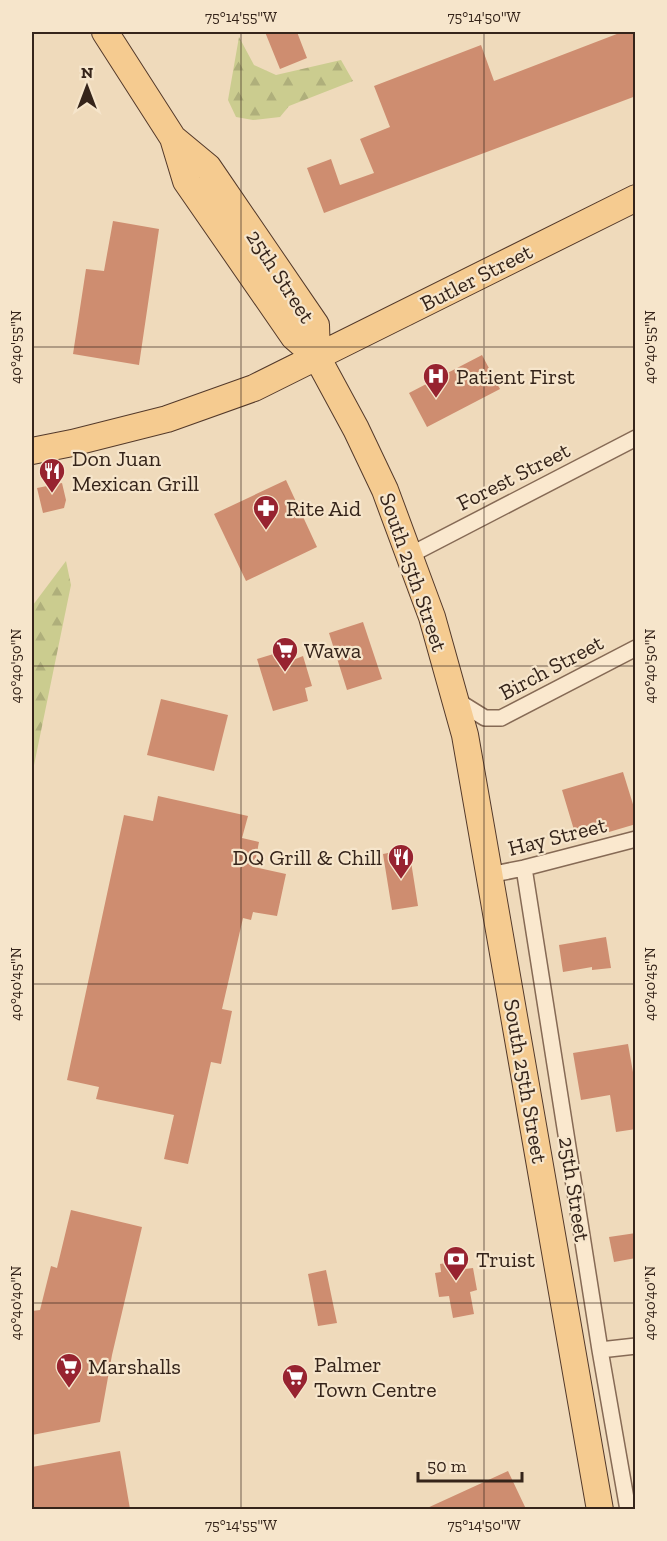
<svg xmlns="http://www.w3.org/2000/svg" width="667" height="1541" font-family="'Zilla Slab',serif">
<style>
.forest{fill:url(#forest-firs)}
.building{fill:#ce8d70}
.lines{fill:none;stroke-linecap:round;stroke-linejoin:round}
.minor-casing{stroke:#866a55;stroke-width:18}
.primary-casing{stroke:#53392a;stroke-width:28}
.minor{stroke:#fae8ce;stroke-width:15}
.primary{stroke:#f5cb90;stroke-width:26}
.ticks{fill:none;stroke:#35241a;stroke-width:1.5;stroke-opacity:0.45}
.labels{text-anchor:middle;stroke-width:4.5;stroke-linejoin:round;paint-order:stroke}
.street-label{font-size:22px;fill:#35241a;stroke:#f6e5cb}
.poi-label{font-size:22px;fill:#35241a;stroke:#f6e5cb;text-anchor:start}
.neatline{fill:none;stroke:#35241a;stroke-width:2}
.ticks-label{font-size:15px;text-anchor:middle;fill:#35241a}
</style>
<defs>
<pattern id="forest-firs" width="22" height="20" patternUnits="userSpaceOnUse" patternTransform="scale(1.5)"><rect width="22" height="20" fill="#cbcc8f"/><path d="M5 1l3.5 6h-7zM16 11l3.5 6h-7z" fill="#afaf7b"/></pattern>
</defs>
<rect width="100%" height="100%" fill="#efdabb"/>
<path class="forest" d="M239 37 254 65 276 75 341 60 353 81 289 106 280 117 253 120 236 117 228 100Z
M66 561 71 585 32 775 33 605Z"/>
<path class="building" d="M265 32H297L307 58 280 69Z
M622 32H636V96L324 213 307 168 331 159 340 185 374 173 360 139 390 127 374 86 481 45 494 81Z
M113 221 159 229 139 365 73 354 86 269 104 271Z
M482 355 500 389 427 427 409 393Z
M286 480 317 547 246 581 214 514Z
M62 483 66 500 64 508 43 513 37 488Z
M363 622 382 679 347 690 329 633Z
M290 649 293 660 303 656 312 686 305 688 308 701 273 711 257 659Z
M161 699 228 715 214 771 147 755Z
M623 772 636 814V824L609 832 602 821 574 830 562 790Z
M158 796 248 816 242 838 259 842 254 867 286 874 277 916 253 912 251 920 243 918 222 1009 232 1011 221 1064 211 1062 188 1164 164 1159 174 1115 96 1099 99 1087 67 1080 124 815 153 821Z
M409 849 418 906 392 910 383 854Z
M606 937 611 968 592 970V967L563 972 559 945Z
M628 1044 636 1089V1129L616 1132 610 1095 581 1100 573 1053Z
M71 1210 142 1227 112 1355 100 1422 32 1435V1311L40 1310 51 1266 57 1268Z
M636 1233V1258L614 1262 609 1237Z
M464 1260 465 1269 473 1268 477 1290 470 1292 474 1314 453 1318 449 1296 439 1297 435 1273 441 1272 440 1264Z
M326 1270 337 1323 318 1326 308 1274Z
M120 1451 130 1509H32V1467Z
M508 1471 526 1509H425Z"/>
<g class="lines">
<g class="minor-casing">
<path id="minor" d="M410 555 636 438
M456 700 485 718H501L636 648
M524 868 600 1350 628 1510
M489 875 524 868 636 839
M600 1350 636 1346"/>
</g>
<g class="primary-casing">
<path id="primary" d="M105 32 173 138 186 181 294 337 317 357 356 429 385 490 432 617 465 735 600 1510
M173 138 208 167 316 325 317 357
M32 451 72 443 167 419 254 388 636 198"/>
</g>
<use href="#minor" class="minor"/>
<use href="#primary" class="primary"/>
</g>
<path class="ticks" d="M241 32V1510M484 32V1510M32 347H636M32 666H636M32 984H636M32 1303H636"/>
<defs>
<g id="hospital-pin" transform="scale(1.35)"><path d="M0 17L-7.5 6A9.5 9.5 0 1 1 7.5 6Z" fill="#972330" stroke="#f6e5cb"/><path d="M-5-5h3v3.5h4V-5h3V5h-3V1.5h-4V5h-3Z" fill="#fff"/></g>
<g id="restaurant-pin" transform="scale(1.35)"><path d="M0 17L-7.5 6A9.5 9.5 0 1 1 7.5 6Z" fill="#972330" stroke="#f6e5cb"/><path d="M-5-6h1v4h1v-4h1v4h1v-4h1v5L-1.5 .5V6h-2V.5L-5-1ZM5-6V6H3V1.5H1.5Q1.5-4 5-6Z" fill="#fff"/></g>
<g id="pharmacy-pin" transform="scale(1.35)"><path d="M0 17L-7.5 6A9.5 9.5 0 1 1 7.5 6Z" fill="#972330" stroke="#f6e5cb"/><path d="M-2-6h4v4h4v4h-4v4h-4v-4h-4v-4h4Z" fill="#fff"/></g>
<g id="supermarket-pin" transform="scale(1.35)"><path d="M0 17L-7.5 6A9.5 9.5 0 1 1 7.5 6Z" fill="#972330" stroke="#f6e5cb"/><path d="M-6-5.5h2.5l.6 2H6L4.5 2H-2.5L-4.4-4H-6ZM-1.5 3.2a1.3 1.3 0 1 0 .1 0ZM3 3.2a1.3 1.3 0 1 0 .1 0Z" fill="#fff"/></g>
<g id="bank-pin" transform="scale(1.35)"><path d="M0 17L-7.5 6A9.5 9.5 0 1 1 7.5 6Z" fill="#972330" stroke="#f6e5cb"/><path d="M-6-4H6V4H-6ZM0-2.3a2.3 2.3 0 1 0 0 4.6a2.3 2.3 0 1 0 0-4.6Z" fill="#fff"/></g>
</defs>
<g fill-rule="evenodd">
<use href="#hospital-pin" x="436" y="376"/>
<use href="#restaurant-pin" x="52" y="471"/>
<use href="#pharmacy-pin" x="266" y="508"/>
<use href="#supermarket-pin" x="285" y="650"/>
<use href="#restaurant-pin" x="401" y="857"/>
<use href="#bank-pin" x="456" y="1259"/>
<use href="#supermarket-pin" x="69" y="1366"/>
<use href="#supermarket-pin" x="295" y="1377"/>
</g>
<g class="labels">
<g class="street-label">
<text transform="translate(281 276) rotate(57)" y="8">25th Street</text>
<text transform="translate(476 277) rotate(-27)" y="8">Butler Street</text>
<text transform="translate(513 476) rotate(-27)" y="8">Forest Street</text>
<text transform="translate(414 572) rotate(71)" y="8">South 25th Street</text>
<text transform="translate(551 667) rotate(-28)" y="8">Birch Street</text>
<text transform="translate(557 836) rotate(-14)" y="8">Hay Street</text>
<text transform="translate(526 1081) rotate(80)" y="8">South 25th Street</text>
<text transform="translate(575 1189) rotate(81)" y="8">25th Street</text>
</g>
<g class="poi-label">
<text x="456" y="384">Patient First</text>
<text x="72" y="466">Don Juan<tspan x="72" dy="25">Mexican Grill</tspan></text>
<text x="286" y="516">Rite Aid</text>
<text x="304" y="658">Wawa</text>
<text x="382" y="865" text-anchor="end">DQ Grill &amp; Chill</text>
<text x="476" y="1267">Truist</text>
<text x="314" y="1372">Palmer<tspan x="314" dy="25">Town Centre</tspan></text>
<text x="88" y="1374">Marshalls</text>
</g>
</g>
<rect width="667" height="1541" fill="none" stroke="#f6e5cb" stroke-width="66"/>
<g transform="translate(87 87)" stroke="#f6e5cb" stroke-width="4.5" paint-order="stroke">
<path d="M0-4.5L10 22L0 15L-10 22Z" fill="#35241a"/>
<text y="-9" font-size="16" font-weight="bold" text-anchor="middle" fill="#35241a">N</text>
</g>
<path d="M418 1472v9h104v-9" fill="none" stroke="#35241a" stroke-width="3"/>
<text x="427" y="1472" font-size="18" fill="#35241a" stroke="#f6e5cb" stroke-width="4.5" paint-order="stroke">50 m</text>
<rect x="33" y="33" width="601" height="1475" class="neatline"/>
<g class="ticks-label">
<text x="241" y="22">75°14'55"W</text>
<text x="484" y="22">75°14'50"W</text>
<text transform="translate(16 347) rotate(-90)" y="5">40°40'55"N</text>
<text transform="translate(650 347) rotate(-90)" y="5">40°40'55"N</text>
<text transform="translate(16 666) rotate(-90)" y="5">40°40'50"N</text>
<text transform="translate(650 666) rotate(-90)" y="5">40°40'50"N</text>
<text transform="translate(16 984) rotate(-90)" y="5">40°40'45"N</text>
<text transform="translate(650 984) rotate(-90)" y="5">40°40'45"N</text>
<text transform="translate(16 1303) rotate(-90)" y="5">40°40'40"N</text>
<text transform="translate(650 1303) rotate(-90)" y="5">40°40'40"N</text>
<text x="241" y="1530">75°14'55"W</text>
<text x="484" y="1530">75°14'50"W</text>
</g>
</svg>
